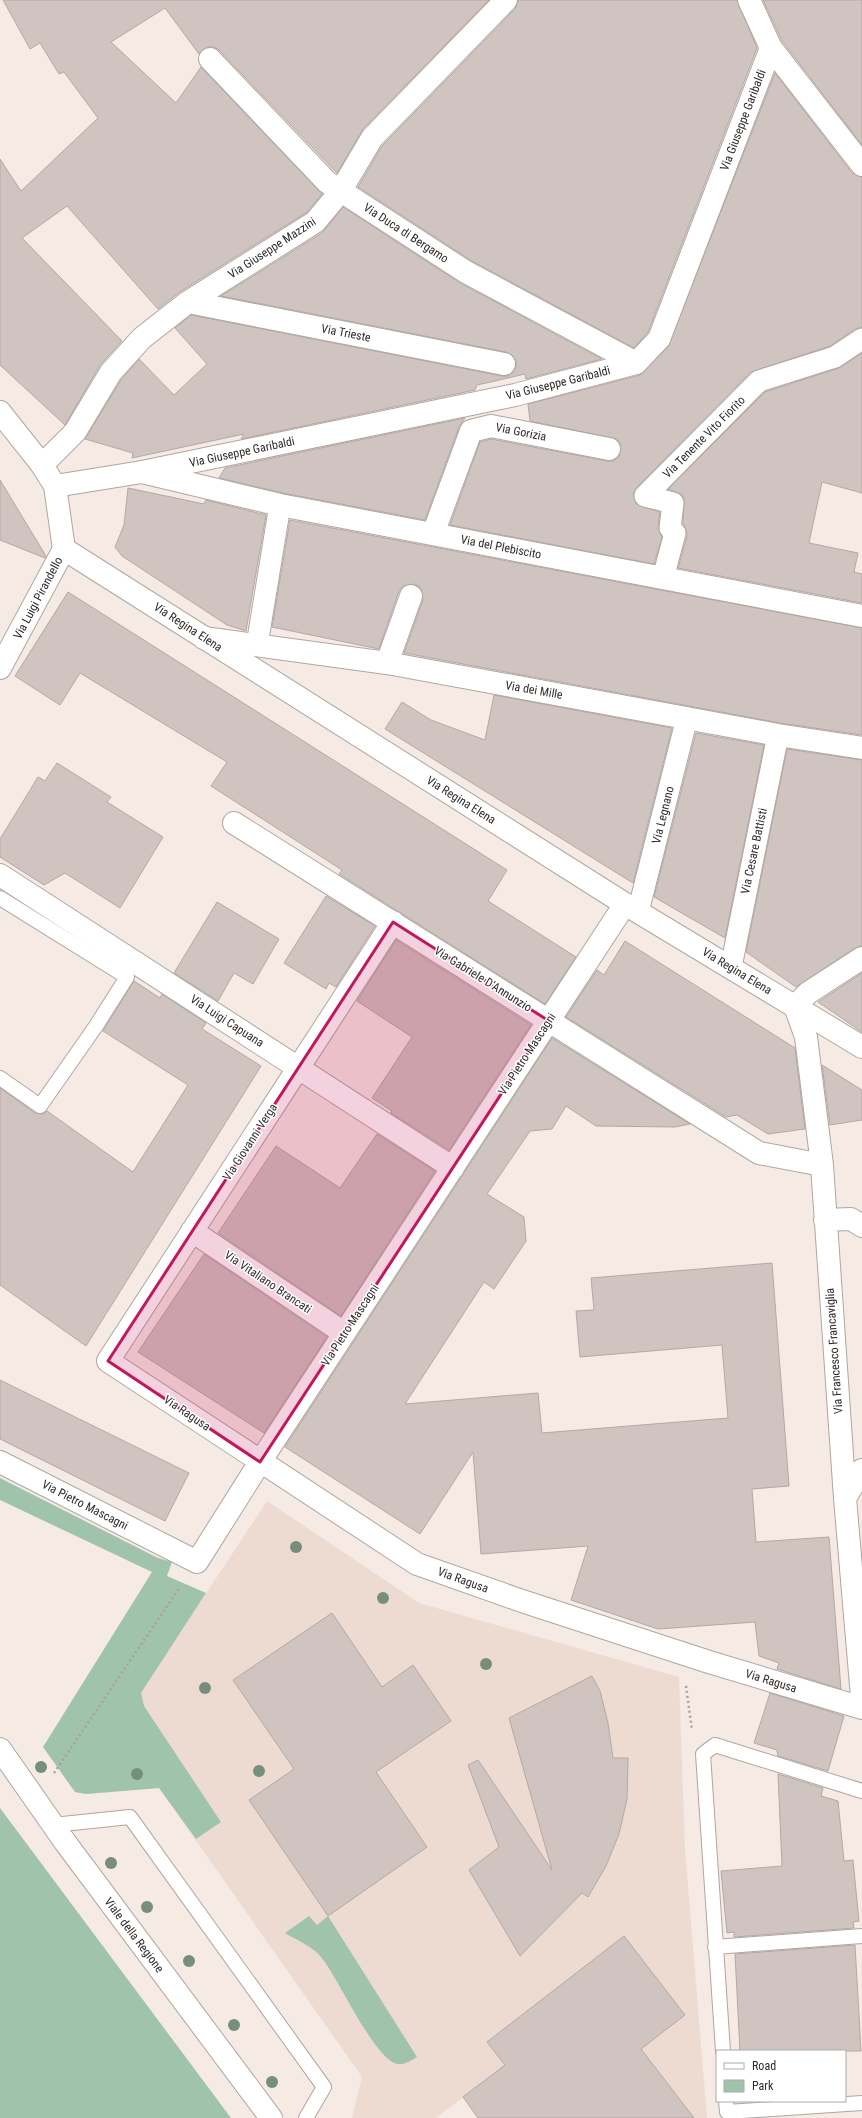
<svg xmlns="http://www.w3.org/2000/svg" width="862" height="2118" font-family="'Roboto Condensed',sans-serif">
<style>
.built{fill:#eddbd2}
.green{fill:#a0c3ab}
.building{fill:#d0c4c1;stroke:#b3a8a5}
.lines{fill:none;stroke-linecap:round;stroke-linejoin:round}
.service-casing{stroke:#b0a6a1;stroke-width:16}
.pedestrian-casing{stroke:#b0a6a1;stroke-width:23}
.minor-casing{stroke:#b0a6a1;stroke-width:24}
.tertiary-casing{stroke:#b0a6a1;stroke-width:24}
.secondary-casing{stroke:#b0a6a1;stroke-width:24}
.path{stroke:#a9a19c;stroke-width:2.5;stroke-dasharray:2 3;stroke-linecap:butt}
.service{stroke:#fff;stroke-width:14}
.pedestrian{stroke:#fff;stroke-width:21}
.minor{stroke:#fff;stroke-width:22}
.tertiary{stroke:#fff;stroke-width:22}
.secondary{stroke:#fff;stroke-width:22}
.tree{fill:#788e7c}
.marked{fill:#c2185b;fill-opacity:0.2;stroke:#c2185b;stroke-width:3;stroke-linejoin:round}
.labels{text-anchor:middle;stroke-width:3;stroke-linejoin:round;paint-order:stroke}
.street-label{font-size:12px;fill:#302b29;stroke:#fff}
</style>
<rect width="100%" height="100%" fill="#f5eae4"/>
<path class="built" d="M267 1501 419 1603 679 1677 685 1849 707 2118H518L488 2078 436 2118H352L362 2077 159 1788 86 1794 75 1792Z"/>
<path class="green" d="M0 1478 158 1558 172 1562 167 1576 206 1593 141 1693 144 1706 221 1822 196 1839 159 1788 86 1794 75 1792 43 1747 152 1572 0 1500Z
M0 1808 231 2118H0Z
M309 1916 317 1925 328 1916 417 2057C410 2061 405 2065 397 2064 374 2059 338 1977 321 1957 315 1948 295 1939 285 1933Z"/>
<path class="building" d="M3 0H489L363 129 337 173 219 50 214 47H207L199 54 165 8 111 42 176 103 201 67 322 194 307 212 181 291 158 309 67 206 22 238 122 341 100 365 65 425 0 365V159L21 191 98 118 64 72 59 74 40 43 30 49Z
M518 0H737L757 48 648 332 634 348 472 261 358 187 382 146 515 9Z
M763 0H862V145L782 41Z
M775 73 852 173 862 177V327L855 329 830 346 751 372 636 488 633 493 636 504 660 512 658 527 662 537 654 564 450 525 480 442 491 439 607 461H613L619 457 621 445 617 439 530 421 528 404 640 375 668 347Z
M343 207 460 283 602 359 526 379 525 374 495 381 477 385 475 390 241 439 244 434 132 458 133 453 85 439 121 380 139 359 174 395 207 364 175 328 191 315 502 376H508L513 372 516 367V360L512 355 506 352 221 296 322 233Z
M862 353V493L822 482 809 543 858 553 854 572 862 574V603L678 568 687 536 686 530 683 524 684 499 681 494 668 489 765 392 839 368Z
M465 418 459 427 425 520 283 493 219 478 225 468Z
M0 480 46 556 45 558 0 540Z
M128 488 204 504 206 500 266 515 246 631 227 625 122 556 115 547 124 525Z
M290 520 862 628V735L780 723 404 653 423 600 421 588 415 584 403 586 399 591 379 649 272 627Z
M68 592 507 870 488 901 576 957 545 1004 339 874 342 870 211 786 227 762 80 673 60 705 15 676Z
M494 695 672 728 633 883 385 729 402 702 431 720 485 740Z
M696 733 764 745 725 938 654 897Z
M787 749 862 760V946L855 948 796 987 746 952Z
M57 763 111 797 107 802 163 837 120 908 65 873 44 885 0 857V839L38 777 45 781Z
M326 896 375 926 336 987 329 983 326 989 284 963Z
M217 902 279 939 253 984 234 973 218 1001 174 973Z
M396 940 531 1025 449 1150 391 1113 392 1111 372 1098 412 1037 357 1001Z
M625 941 795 1048 805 1129 768 1134 737 1115 726 1117 566 1017 597 970 604 975Z
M862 973V1032L818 1002Z
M134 981 160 998 162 994 206 1023 202 1029 261 1066 86 1346 0 1285V1088L35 1113 43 1114 47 1111 133 1172 188 1085 103 1031Z
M552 1038 690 1124 675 1127 596 1126 566 1106 552 1129 530 1131 487 1194 524 1217 526 1241 494 1289 484 1282 405 1404 538 1393 542 1433 728 1418 722 1345 580 1357 576 1311 594 1310 591 1278 772 1263 789 1486 752 1489 756 1542 829 1537 841 1689 777 1669 779 1663 759 1656 755 1622 658 1629 571 1600 588 1546 481 1554 473 1452 420 1534 285 1447Z
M822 1065 862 1090V1120L830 1125Z
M377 1134 435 1171 341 1316 218 1233 276 1146 340 1188Z
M204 1254 327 1337 264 1433 138 1352Z
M0 1380 189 1473 165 1521 0 1439Z
M332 1613 382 1687 413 1665 451 1721 376 1772 427 1847 328 1916 249 1800 294 1769 233 1680Z
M592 1676 600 1691 608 1723 613 1758H628L627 1799 619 1834 606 1866 588 1897 582 1893 520 1956 469 1870 499 1847 468 1765 478 1760 552 1870 509 1718Z
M770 1693 844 1716 828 1771 778 1756 777 1750 754 1743Z
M778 1774 823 1788 821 1796 838 1801 844 1861 853 1860 859 1921 853 1922 854 1928 734 1937V1932L727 1933 721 1871 782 1866Z
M624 1936 685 2015 641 2049 694 2118H478L463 2097 505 2065 487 2042Z
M855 1945 861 2051H740L735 1954Z"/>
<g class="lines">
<g class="service-casing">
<path id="service" d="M0 898 127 977 96 1026 40 1106 0 1078
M53 1825 130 1817 324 2087 306 2118
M715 1947 862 1936
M723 2051 703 1754 715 1745 862 1791
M726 2101 727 2112 862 2103"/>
</g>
<g class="pedestrian-casing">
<path id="pedestrian" d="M663 578 675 533 670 528 673 503 645 496 759 381 835 357 862 339
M257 645 280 505
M638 912 687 718
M731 967 778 735"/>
</g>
<g class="minor-casing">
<path id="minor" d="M210 59 327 182 358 202 466 272 636 363
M188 302 504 364
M42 465 75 432 111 372 142 338 188 302 315 222 340 192 372 138 506 0
M142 472 280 505 862 616
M433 534 471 431 491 426 609 449
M204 638 387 663 778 735 862 748
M387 663 411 596
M0 668 64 549
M234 823 759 1153 822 1165
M0 875 453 1168
M393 922 108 1361 417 1564 522 1601 709 1662 862 1708
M862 958 808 993 795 1006 806 1037 822 1165 845 1498 862 1697
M825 1220 851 1219 862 1226
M192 1231 344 1333
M0 1462 197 1562 260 1462 625 904
M845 1498 862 1470"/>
</g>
<g class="tertiary-casing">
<path id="tertiary" d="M749 0 771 48 862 165
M0 412 42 465 55 486 64 549 625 904 862 1047
M55 486 142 472 515 395 636 363 659 339 771 48"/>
</g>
<g class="secondary-casing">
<path id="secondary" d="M0 1749 65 1842 271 2118"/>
</g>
<path class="path" d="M686 1686 692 1730
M54 1773 180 1587"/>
<use href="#service" class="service"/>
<use href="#pedestrian" class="pedestrian"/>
<use href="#minor" class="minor"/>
<use href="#tertiary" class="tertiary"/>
<use href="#secondary" class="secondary"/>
</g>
<g class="tree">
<circle cx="296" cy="1547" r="6"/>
<circle cx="383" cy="1598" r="6"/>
<circle cx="486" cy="1664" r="6"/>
<circle cx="205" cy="1688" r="6"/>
<circle cx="41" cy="1767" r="6"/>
<circle cx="259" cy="1771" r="6"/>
<circle cx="137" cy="1774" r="6"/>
<circle cx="111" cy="1863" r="6"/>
<circle cx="147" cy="1907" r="6"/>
<circle cx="189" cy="1961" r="6"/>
<circle cx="234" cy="2025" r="6"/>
<circle cx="272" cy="2082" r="6"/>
</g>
<path class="marked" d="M393 922 549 1021 260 1462 108 1361Z"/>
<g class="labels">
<g class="street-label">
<text transform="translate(743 120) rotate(-69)" y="4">Via Giuseppe Garibaldi</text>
<text transform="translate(406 233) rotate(33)" y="4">Via Duca di Bergamo</text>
<text transform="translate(272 248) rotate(-33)" y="4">Via Giuseppe Mazzini</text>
<text transform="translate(346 333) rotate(11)" y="4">Via Trieste</text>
<text transform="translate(558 383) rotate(-14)" y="4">Via Giuseppe Garibaldi</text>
<text transform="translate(521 432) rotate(11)" y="4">Via Gorizia</text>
<text transform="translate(704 437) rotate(-45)" y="4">Via Tenente Vito Fiorito</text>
<text transform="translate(242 452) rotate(-12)" y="4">Via Giuseppe Garibaldi</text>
<text transform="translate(501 547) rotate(11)" y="4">Via del Plebiscito</text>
<text transform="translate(38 598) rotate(-62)" y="4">Via Luigi Pirandello</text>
<text transform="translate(188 627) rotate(33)" y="4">Via Regina Elena</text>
<text transform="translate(534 690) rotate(10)" y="4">Via dei Mille</text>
<text transform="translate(461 800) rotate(32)" y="4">Via Regina Elena</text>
<text transform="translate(663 815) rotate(-76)" y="4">Via Legnano</text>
<text transform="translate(754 851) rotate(-78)" y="4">Via Cesare Battisti</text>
<text transform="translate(737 971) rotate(31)" y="4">Via Regina Elena</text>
<text transform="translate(483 979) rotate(32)" y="4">Via Gabriele D'Annunzio</text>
<text transform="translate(227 1021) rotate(33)" y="4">Via Luigi Capuana</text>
<text transform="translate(527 1054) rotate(-57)" y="4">Via Pietro Mascagni</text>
<text transform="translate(250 1142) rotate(-57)" y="4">Via Giovanni Verga</text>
<text transform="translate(268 1282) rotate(34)" y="4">Via Vitaliano Brancati</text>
<text transform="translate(350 1325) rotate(-57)" y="4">Via Pietro Mascagni</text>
<text transform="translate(834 1351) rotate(-94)" y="4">Via Francesco Francaviglia</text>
<text transform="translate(187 1413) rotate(34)" y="4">Via Ragusa</text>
<text transform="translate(85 1505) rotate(27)" y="4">Via Pietro Mascagni</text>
<text transform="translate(463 1580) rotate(20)" y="4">Via Ragusa</text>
<text transform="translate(771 1681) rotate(17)" y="4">Via Ragusa</text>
<text transform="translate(134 1935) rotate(53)" y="4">Viale della Regione</text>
</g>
</g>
<rect x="716" y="2050" width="130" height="52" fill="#ffffff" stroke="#acaaa9"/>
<rect x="724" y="2063" width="20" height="6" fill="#ffffff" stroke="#acaaa9"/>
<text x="752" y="2070" font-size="12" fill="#302b29">Road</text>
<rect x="724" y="2080" width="20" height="12" fill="#a0c3ab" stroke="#acaaa9"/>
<text x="752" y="2090" font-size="12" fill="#302b29">Park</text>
</svg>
